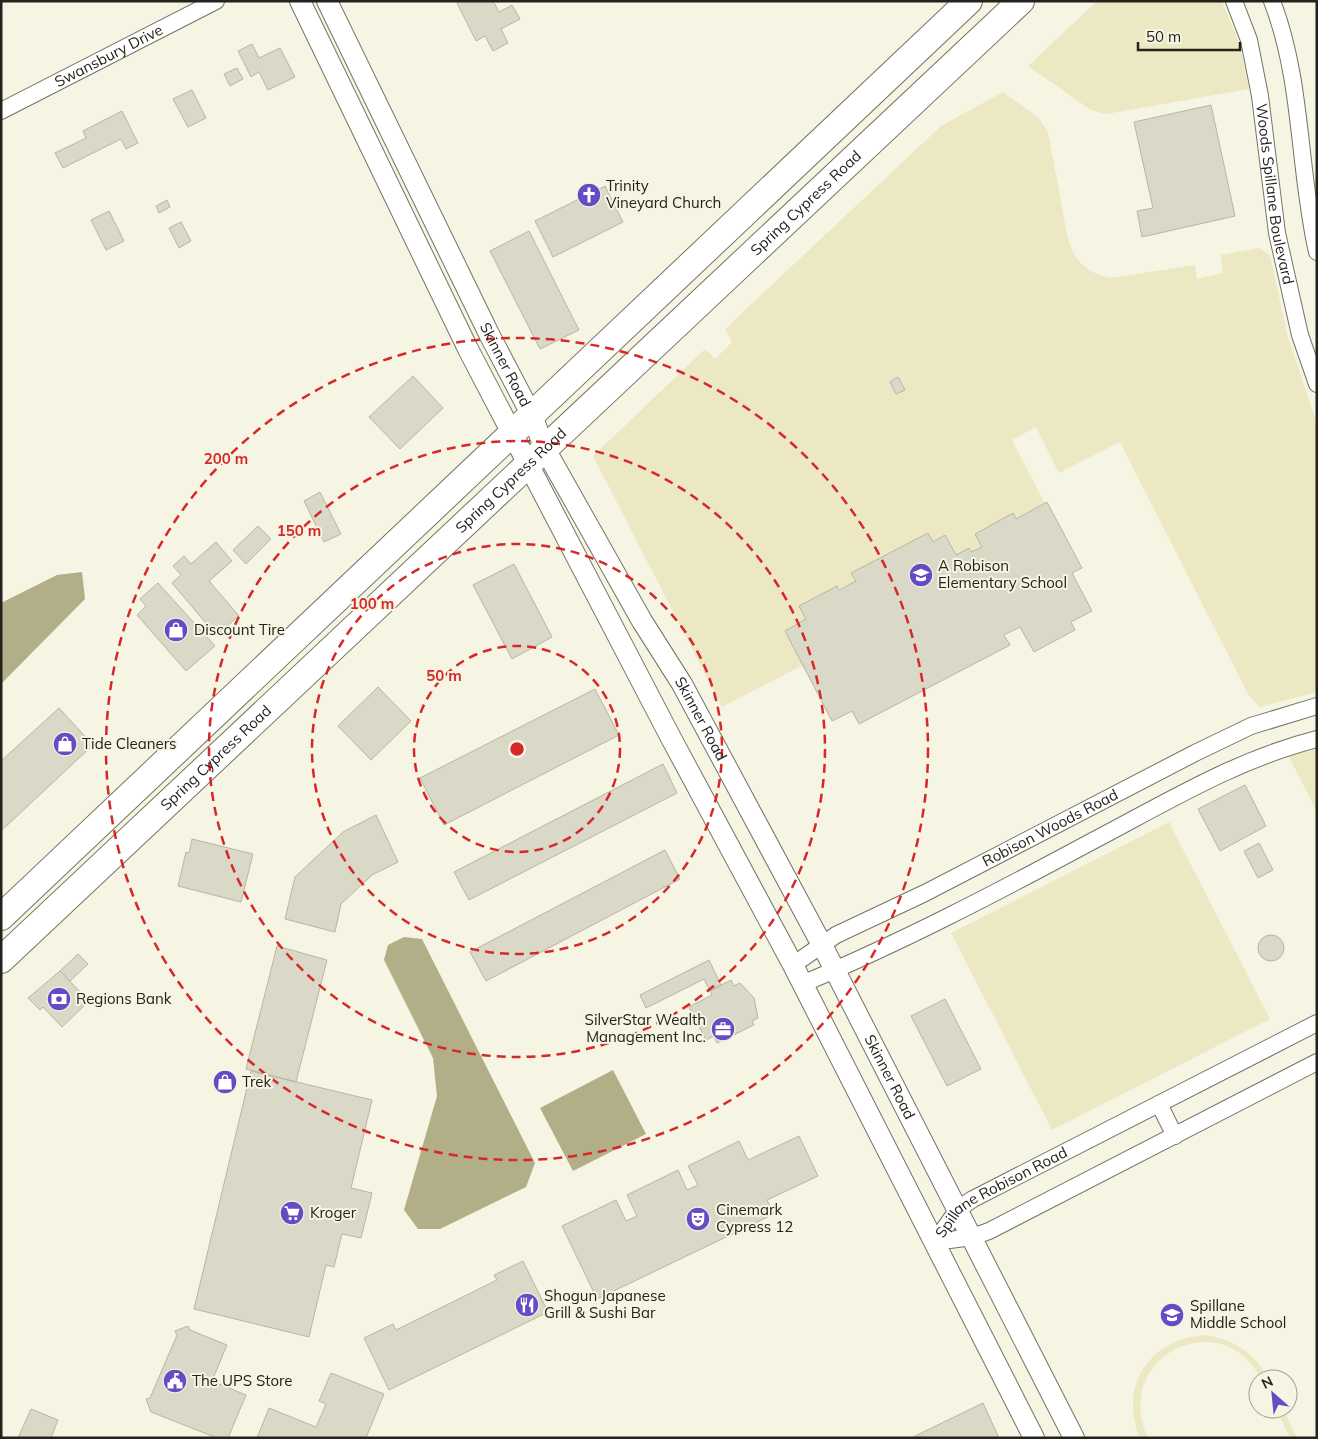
<svg xmlns="http://www.w3.org/2000/svg" width="1318" height="1439" font-family="Mulish,sans-serif">
<style>
.green{fill:#ece8c4}
.water{fill:#b2ae87}
.building{fill:#dad8c7;stroke:#b7b6a5}
.lines{fill:none;stroke-linecap:round;stroke-linejoin:round}
.minor-casing{stroke:#757364;stroke-width:18}
.tertiary-casing{stroke:#757364;stroke-width:22}
.primary-casing{stroke:#757364;stroke-width:28}
.minor{stroke:#fff;stroke-width:16}
.tertiary{stroke:#fff;stroke-width:20}
.primary{stroke:#fff;stroke-width:26}
.ring{fill:none;stroke:#d62828;stroke-width:2.5;stroke-dasharray:9 6}
.labels{text-anchor:middle;stroke-width:4;stroke-linejoin:round;paint-order:stroke}
.street-label{font-size:15px;fill:#23221c;stroke:#f6f4e3}
.poi-label{font-size:15px;fill:#23221c;stroke:#f6f4e3;text-anchor:start}
.centre{fill:#d62828;stroke:#f6f4e3;stroke-width:2.5}
.ring-label{font-size:15px;text-anchor:middle;font-weight:bold;fill:#d62828;stroke:#f6f4e3;stroke-width:4;stroke-linejoin:round;paint-order:stroke}
</style>
<rect width="100%" height="100%" fill="#f6f4e3"/>
<path class="green" d="M1097 1H1222L1240 46 1249 89 1106 114 1091 110 1028 66Z
M1003 92 1038 117 1048 132 1068 239C1075 262 1087 273 1111 278L1195 265 1197 279 1223 273 1221 255 1259 248 1270 255 1287 334 1317 424V692L1259 707 1248 694 1120 442 1059 473 1036 427 1012 440 1045 504 1016 519 1013 513 975 533 982 547 971 552 969 548 956 555 945 536 933 542 927 533 852 573 856 581 799 606 806 619 785 631 803 665 722 707 593 456 705 349 715 359 732 342 725 329 941 126Z
M1317 749V812L1288 755Z
M1169 822 1270 1019 1052 1130 951 933Z
M1205 1335C1234 1339 1255 1353 1268 1379H1261C1222 1302 1110 1357 1148 1438H1140C1118 1385 1150 1339 1205 1335Z
M1276 1409H1283L1297 1438H1290Z"/>
<path class="water" d="M82 572 85 599 1 684V603L57 575Z
M404 937 422 939 535 1163 526 1187 440 1229H418L404 1210 437 1096 433 1058 384 960 388 945Z
M613 1070 646 1134 573 1171 540 1108Z"/>
<path class="building" d="M456 1H493L499 12 512 5 520 19 501 29 508 43 493 51 485 36 476 41Z
M252 44 259 58 280 48 295 77 268 90 259 72 251 77 238 51Z
M237 68 243 79 230 86 224 74Z
M192 90 206 118 188 127 173 99Z
M1211 105 1235 216 1142 237 1137 211 1153 208 1134 122Z
M122 111 138 143 126 149 121 139 63 168 55 153 86 138 83 131Z
M605 186 623 222 553 257 535 221Z
M167 200 170 207 159 213 156 206Z
M109 211 124 241 106 250 91 220Z
M181 222 191 241 179 248 169 228Z
M529 231 579 330 540 349 490 251Z
M413 376 443 408 400 449 369 417Z
M898 377 905 390 896 394 890 382Z
M320 492 341 534 324 542 304 501Z
M1047 502 1082 568 1072 573 1092 611 1071 622 1075 630 1034 652 1020 627 1004 635 1010 645 859 724 852 711 832 721 785 631 806 619 799 606 837 586 839 590 856 581 851 573 928 533 933 542 945 535 956 555 969 548 971 552 982 547 975 534 1013 513 1016 519Z
M258 526 271 539 246 564 233 550Z
M216 542 232 561 209 581 239 616 216 635 172 583 181 575 173 566 184 556 191 564Z
M514 564 552 637 512 659 473 585Z
M158 583 215 646 186 671 137 615 146 606 140 599Z
M378 687 411 721 371 760 338 726Z
M595 689 619 735 444 825 420 778Z
M59 708 93 745 1 831V761Z
M663 764 677 793 469 900 454 872Z
M1245 785 1266 826 1220 851 1198 809Z
M376 815 398 862 372 875 341 904 335 932 285 919 295 877 343 832Z
M192 839 253 854 241 902 178 886 186 852 189 853Z
M1259 843 1273 870 1258 878 1244 851Z
M665 850 680 879 486 981 470 952Z
M1258 948a13 13 0 1 1 26 0a13 13 0 1 1-26 0Z
M277 946 327 960 296 1082 246 1069Z
M78 954 88 964 70 981 60 971Z
M709 960 721 985 710 991 704 979 646 1008 640 995Z
M60 971 89 1001 62 1027 43 1007 40 1010 28 998Z
M731 980 734 986 740 983 754 998 758 1018 752 1021 754 1025 717 1043 714 1036 706 1040 689 1007 712 995 710 991Z
M945 999 981 1069 947 1086 911 1016Z
M251 1071 372 1100 351 1188 372 1193 361 1238 342 1234 334 1267 326 1265 309 1337 194 1309Z
M799 1136 818 1176 767 1200 774 1214 597 1299 562 1226 616 1200 626 1221 637 1216 627 1195 678 1170 687 1190 698 1185 688 1166 739 1141 748 1160Z
M523 1261 548 1312 389 1390 364 1338 393 1324 396 1330 497 1280 494 1275Z
M188 1326 190 1330 227 1345 212 1381 246 1395 228 1438H217L151 1412 146 1399 150 1398 177 1335 175 1331Z
M331 1373 384 1394 366 1438H257L269 1408 316 1427 326 1404 319 1401Z
M983 1403 999 1438H911Z
M31 1409 58 1420 51 1438H18Z"/>
<g class="lines">
<g class="minor-casing">
<g id="minor">
<path id="s1" d="M1234 1 1249 40 1260 96 1277 233 1300 335 1317 384"/>
<path d="M1272 1C1303 81 1298 169 1317 252"/>
<path id="s2" d="M1 111 216 1"/>
<path id="s3" d="M793 965 836 935 925 893 1195 753 1251 726 1317 706"/>
<path d="M802 984C900 943 994 894 1087 844 1162 805 1234 760 1317 739"/>
<path d="M1159 1104 1175 1136"/>
<path id="s4" d="M935 1242 958 1209 973 1199 1317 1023"/>
<path d="M935 1242 972 1237 989 1231 1317 1062"/>
</g>
</g>
<g class="tertiary-casing">
<g id="tertiary">
<path d="M300 1 468 349 671 738 793 965 1034 1438"/>
<path id="s5" d="M327 1 489 334 532 416 545 449 642 621 682 684 822 945 1074 1438"/>
</g>
</g>
<g class="primary-casing">
<g id="primary">
<path d="M1 917 969 1"/>
<path id="s6" d="M1 960 1021 1"/>
</g>
</g>
<use href="#minor" class="minor"/>
<use href="#tertiary" class="tertiary"/>
<use href="#primary" class="primary"/>
</g>
<g class="ring">
<circle cx="517" cy="749" r="103"/>
<circle cx="517" cy="749" r="205"/>
<circle cx="517" cy="749" r="308"/>
<circle cx="517" cy="749" r="411"/>
</g>
<defs>
<g id="church-disc" transform="scale(1.25)"><circle r="9.5" fill="#654bc4" stroke="#f6f4e3"/><path d="M-1.2-6h2.4v3.5h3.3v2.4h-3.3V6h-2.4V-.1h-3.3v-2.4h3.3Z" fill="#fff"/></g>
<g id="school-disc" transform="scale(1.25)"><circle r="9.5" fill="#654bc4" stroke="#f6f4e3"/><path d="M0-5L7-2L0 1L-7-2ZM-4 1L0 2.5L4 1V4Q0 6-4 4Z" fill="#fff"/></g>
<g id="shop-disc" transform="scale(1.25)"><circle r="9.5" fill="#654bc4" stroke="#f6f4e3"/><path d="M-5-2.5h2.3a2.7 3.5 0 0 1 5.4 0H5L5.5 6h-11ZM-1.5-2.5h3a1.5 2.3 0 0 0-3 0Z" fill="#fff"/></g>
<g id="bank-disc" transform="scale(1.25)"><circle r="9.5" fill="#654bc4" stroke="#f6f4e3"/><path d="M-6-4H6V4H-6ZM0-2.3a2.3 2.3 0 1 0 0 4.6a2.3 2.3 0 1 0 0-4.6Z" fill="#fff"/></g>
<g id="office-disc" transform="scale(1.25)"><circle r="9.5" fill="#654bc4" stroke="#f6f4e3"/><path d="M-6-3h4V-5.5h4V-3h4V5H-6ZM-1-4.5V-3h2v-1.5ZM-6 0V1H6V0Z" fill="#fff"/></g>
<g id="supermarket-disc" transform="scale(1.25)"><circle r="9.5" fill="#654bc4" stroke="#f6f4e3"/><path d="M-6-5.5h2.5l.6 2H6L4.5 2H-2.5L-4.4-4H-6ZM-1.5 3.2a1.3 1.3 0 1 0 .1 0ZM3 3.2a1.3 1.3 0 1 0 .1 0Z" fill="#fff"/></g>
<g id="theatre-disc" transform="scale(1.25)"><circle r="9.5" fill="#654bc4" stroke="#f6f4e3"/><path d="M-5-5.5Q0-4 5-5.5V0Q5 5 0 6Q-5 5-5 0ZM-3.3-2.5H-1v1.5H-3.3ZM1-2.5H3.3v1.5H1ZM-2.8 1Q0 5.5 2.8 1Z" fill="#fff"/></g>
<g id="restaurant-disc" transform="scale(1.25)"><circle r="9.5" fill="#654bc4" stroke="#f6f4e3"/><path d="M-5-6h1v4h1v-4h1v4h1v-4h1v5L-1.5 .5V6h-2V.5L-5-1ZM5-6V6H3V1.5H1.5Q1.5-4 5-6Z" fill="#fff"/></g>
<g id="civic-disc" transform="scale(1.25)"><circle r="9.5" fill="#654bc4" stroke="#f6f4e3"/><path d="M-.6-6.5H3V-4.5H.6V-3L4-1V1h2V6H-6V1h2V-1L-.6-3ZM-1.2 2.5V6h2.4V2.5Z" fill="#fff"/></g>
</defs>
<g fill-rule="evenodd">
<use href="#church-disc" x="589" y="195"/>
<use href="#school-disc" x="921" y="575"/>
<use href="#shop-disc" x="176" y="630"/>
<use href="#shop-disc" x="65" y="744"/>
<use href="#bank-disc" x="59" y="999"/>
<use href="#office-disc" x="723" y="1029"/>
<use href="#shop-disc" x="225" y="1082"/>
<use href="#supermarket-disc" x="292" y="1213"/>
<use href="#theatre-disc" x="698" y="1219"/>
<use href="#restaurant-disc" x="527" y="1305"/>
<use href="#school-disc" x="1172" y="1315"/>
<use href="#civic-disc" x="175" y="1381"/>
</g>
<g class="labels">
<g class="street-label">
<text dy="5" stroke="none"><textPath href="#s2" startOffset="121">Swansbury Drive</textPath></text>
<text dy="5" stroke="none"><textPath href="#s1" startOffset="198">Woods Spillane Boulevard</textPath></text>
<text dy="5" stroke="none"><textPath href="#s6" startOffset="1105">Spring Cypress Road</textPath></text>
<text dy="5" stroke="none"><textPath href="#s5" startOffset="405">Skinner Road</textPath></text>
<text dy="5" stroke="none"><textPath href="#s6" startOffset="700">Spring Cypress Road</textPath></text>
<text dy="5" stroke="none"><textPath href="#s5" startOffset="810">Skinner Road</textPath></text>
<text dy="5" stroke="none"><textPath href="#s6" startOffset="295">Spring Cypress Road</textPath></text>
<text dy="5" stroke="none"><textPath href="#s3" startOffset="292">Robison Woods Road</textPath></text>
<text dy="5" stroke="none"><textPath href="#s5" startOffset="1215">Skinner Road</textPath></text>
<text dy="5" stroke="none"><textPath href="#s4" startOffset="85">Spillane Robison Road</textPath></text>
</g>
<g class="poi-label">
<text x="606" y="191">Trinity<tspan x="606" dy="17">Vineyard Church</tspan></text>
<text x="938" y="571">A Robison<tspan x="938" dy="17">Elementary School</tspan></text>
<text x="194" y="635">Discount Tire</text>
<text x="82" y="749">Tide Cleaners</text>
<text x="76" y="1004">Regions Bank</text>
<text x="706" y="1025" text-anchor="end">SilverStar Wealth<tspan x="706" dy="17">Management Inc.</tspan></text>
<text x="242" y="1087">Trek</text>
<text x="716" y="1215">Cinemark<tspan x="716" dy="17">Cypress 12</tspan></text>
<text x="310" y="1218">Kroger</text>
<text x="544" y="1301">Shogun Japanese<tspan x="544" dy="17">Grill &amp; Sushi Bar</tspan></text>
<text x="1190" y="1311">Spillane<tspan x="1190" dy="17">Middle School</tspan></text>
<text x="192" y="1386">The UPS Store</text>
</g>
</g>
<circle cx="517" cy="749" r="8" class="centre"/>
<g class="ring-label">
<text x="226" y="464">200 m</text>
<text x="299" y="536">150 m</text>
<text x="372" y="609">100 m</text>
<text x="444" y="681">50 m</text>
</g>
<rect width="1318" height="1439" fill="none" stroke="#23221c" stroke-width="5"/>
<g transform="translate(1273 1394) rotate(333)"><circle r="24" fill="#f6f4e3" stroke="#a2a093"/>
<path d="M0-4L9 19L0 12L-9 19Z" fill="#654bc4"/>
<text y="-8" font-size="14" font-weight="bold" text-anchor="middle" fill="#23221c">N</text>
</g>
<path d="M1138 42v8h102v-8" fill="none" stroke="#23221c" stroke-width="2.5"/>
<text x="1146" y="42" font-size="15" fill="#23221c" stroke="#f6f4e3" stroke-width="4" paint-order="stroke">50 m</text>
</svg>
